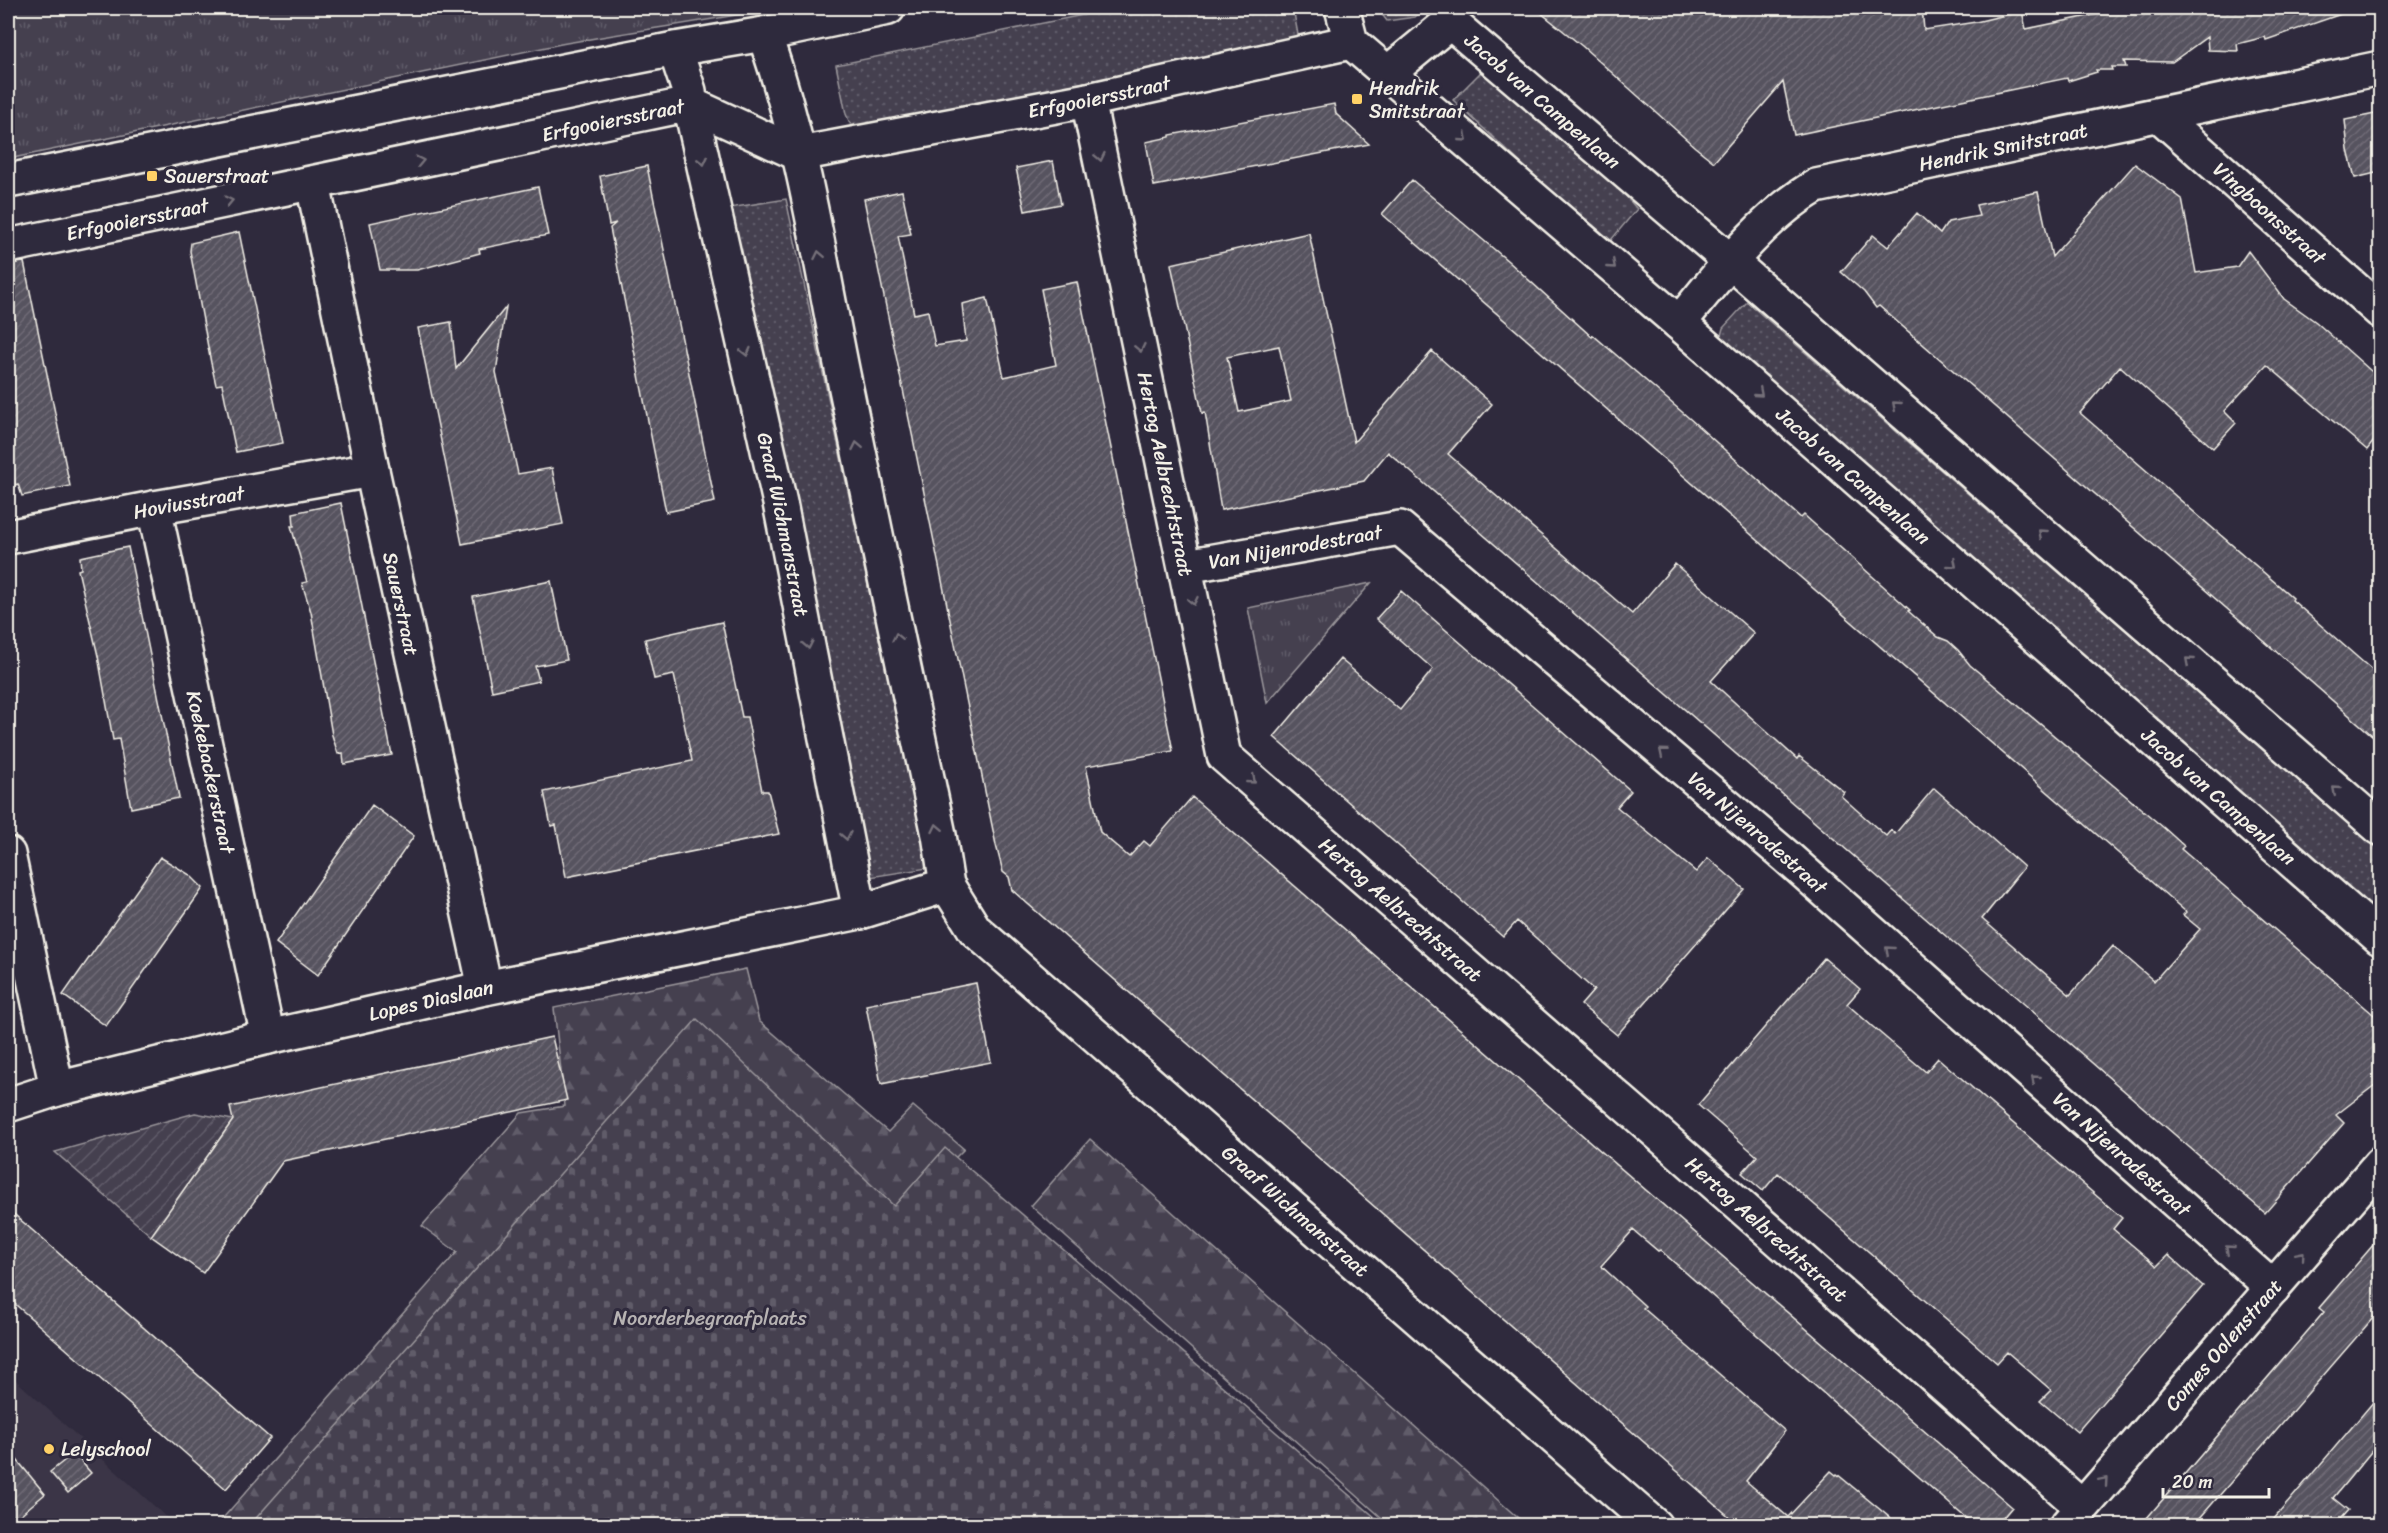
<svg xmlns="http://www.w3.org/2000/svg" width="2388" height="1533" font-family="Sriracha,sans-serif">
<style>
.built{fill:#3b3647}
.grass{fill:url(#grass-dots);stroke:#9c989c;stroke-width:1.5}
.forest{fill:url(#forest-firs);stroke:#9c989c;stroke-width:1.5}
.cemetery{fill:url(#cemetery-stones);stroke:#9c989c;stroke-width:1.5}
.park{fill:url(#park-tufts);stroke:#9c989c;stroke-width:1.5}
.garden{fill:url(#garden-furrows);stroke:#9c989c;stroke-width:1.5}
.building{fill:url(#building-hatch);stroke:#f4f1e8;stroke-width:1.5;fill-rule:evenodd}
.lines{fill:none;stroke-linecap:round;stroke-linejoin:round}
.minor-casing{stroke:#f4f1e8;stroke-width:38}
.minor{stroke:#2f2a3d;stroke-width:33}
.oneway{stroke:#747079}
.poi-dot{fill:#ffd166;stroke:#2f2a3d;stroke-width:2}
.labels{text-anchor:middle;stroke-width:6;stroke-linejoin:round;paint-order:stroke}
.poi-label{font-size:20px;fill:#f4f1e8;stroke:#2f2a3d;text-anchor:start}
.street-label{font-size:20px;fill:#f4f1e8;stroke:#2f2a3d}
.park-label{font-size:20px;fill:#b7b3b3;stroke:#2f2a3d}
</style>
<defs>
<pattern id="grass-dots" width="8" height="8" patternUnits="userSpaceOnUse" patternTransform="scale(1.5)"><rect width="8" height="8" fill="#454050"/><path d="M2 2h.1M6 6h.1" fill="none" stroke="#605c69" stroke-width="1.8" stroke-linecap="round"/></pattern>
<pattern id="forest-firs" width="22" height="20" patternUnits="userSpaceOnUse" patternTransform="scale(1.5)"><rect width="22" height="20" fill="#454050"/><path d="M5 1l3.5 6h-7zM16 11l3.5 6h-7z" fill="#605c69"/></pattern>
<pattern id="cemetery-stones" width="16" height="16" patternUnits="userSpaceOnUse" patternTransform="scale(1.5)"><rect width="16" height="16" fill="#454050"/><path d="M2 7V4a2 2 0 0 1 4 0v3zM10 15v-3a2 2 0 0 1 4 0v3z" fill="#605c69"/></pattern>
<pattern id="park-tufts" width="24" height="20" patternUnits="userSpaceOnUse" patternTransform="scale(1.5)"><rect width="24" height="20" fill="#454050"/><path d="M3 7l-1-3M5 7V3M7 7l1-3M15 17l-1-3M17 17v-4M19 17l1-3" fill="none" stroke="#605c69"/></pattern>
<pattern id="garden-furrows" width="10" height="10" patternUnits="userSpaceOnUse" patternTransform="scale(1.5)"><rect width="10" height="10" fill="#454050"/><path d="M-1 1l2-2M0 10L10 0M9 11l2-2" fill="none" stroke="#605c69"/></pattern>
<pattern id="building-hatch" width="6" height="6" patternUnits="userSpaceOnUse" patternTransform="scale(1.5)"><rect width="6" height="6" fill="#56525f"/><path d="M-1 1l2-2M0 6l6-6M5 7l2-2" fill="none" stroke="#6f6b76"/></pattern>
</defs>
<rect width="100%" height="100%" fill="#2f2a3d"/>
<filter id="ink" filterUnits="userSpaceOnUse"><feTurbulence type="fractalNoise" baseFrequency=".0167" numOctaves="2"/><feDisplacementMap in="SourceGraphic" scale="12" xChannelSelector="R" yChannelSelector="G"/><feConvolveMatrix kernelMatrix="1 2 1 2 8 2 1 2 1" color-interpolation-filters="sRGB"/></filter>
<g filter="url(#ink)">
<path class="built" d="M8 1373 175 1525H8Z"/>
<path class="grass" d="M1117 8H1293L1299 40 852 128 846 114 836 65Z
M1377 8H1425L1415 17 1387 21Z
M1482 71 1619 188 1637 209 1611 240 1540 181 1453 100Z
M786 199 928 868 870 877 729 208Z
M1747 302 2380 851V915L1719 343 1723 328Z"/>
<path class="forest" d="M746 969 759 1021 888 1132 913 1106 964 1149 899 1214 273 1525 216 1526 457 1252 422 1226 521 1113 565 1106 554 1008Z
M1090 1139 1526 1525H1390L1031 1206Z"/>
<path class="cemetery" d="M697 1019 894 1206 945 1148 1384 1525H250Z"/>
<path class="park" d="M8 8H773C703 22 632 31 561 44L8 159Z
M1371 583 1267 703 1248 608Z"/>
<path class="garden" d="M195 1113 233 1120 151 1236 55 1152Z"/>
<path class="building" d="M1535 8H1922L1924 30 1976 22 2022 11 2026 29 2127 8H2346L2347 12 2266 40 2265 37 2237 44 2238 51 2208 50 2207 37 2172 62 2124 61 2126 67H2111L2112 70H2096L2097 72 2068 81 2067 78 1794 135 1783 82 1714 162 1695 147 1582 46Z
M1334 104 1336 114 1369 144 1154 186 1146 142 1170 137V135Z
M2380 113V172L2355 178 2348 150 2345 120Z
M1053 161 1061 204 1025 211 1016 168Z
M2135 164 2182 199 2196 273 2237 267 2248 251 2284 299 2316 322 2380 379V433L2367 450 2267 365 2224 411 2236 423 2213 448 2120 366 2080 413 2293 598 2292 600 2380 677V742L1879 306 1876 308 1864 292 1841 272 1873 235 1888 247 1917 213 1940 234 1948 222 1979 216 1976 205 2038 192 2052 257Z
M647 166 715 502 666 512 610 228 616 223 609 225 600 176Z
M1412 180 1508 261 1592 337 1593 335 1689 418 1801 518 1804 515 1910 610 1908 611 1938 637 1948 641 1958 650 1970 665 2164 828 2184 846 2181 849 2380 1020V1081L2336 1115 2344 1123 2265 1213 1388 452 1364 481 1221 510 1205 412 1202 413 1171 264 1309 233 1354 442 1432 351 1492 404 1448 454 1632 614 1675 564 1699 585 1754 633 1711 681 1797 759 1799 756 1844 792 1841 796 1886 836 1891 830 1895 834 1934 788 1966 816 2024 867 1982 919 2070 995 2113 946 2154 981 2200 929 2183 915 2186 912 1382 214ZM1279 346 1291 401 1239 412 1227 357Z
M538 187 548 235 479 249 480 253 417 270H380L370 223Z
M902 191 911 234 898 236 914 314 928 311 935 346 966 341 962 304 987 298 1004 377 1056 365 1041 289 1077 282 1173 751 1086 766 1100 832 1129 857 1144 841 1150 846 1192 797 2012 1507 1996 1526H1975L1660 1250 1658 1251 1633 1230 1601 1266 1645 1306 1643 1308 1785 1431 1746 1481 1788 1517 1831 1471 1836 1475 1837 1474 1900 1526H1740L1012 890 1009 877 1003 872 996 845 864 199Z
M239 232 283 443 236 452 222 384 216 385 211 363 190 251 191 243Z
M24 262 70 486 22 496 18 484 15 485 8 453V264Z
M506 307 496 372 518 474 552 468 563 524 462 544 418 328 451 322 456 369Z
M341 503 392 755 344 764 343 753 338 754 332 735 311 612 302 583 307 582 291 526H294L293 513Z
M128 547 179 798 131 808 119 739 113 740 98 656 78 570 81 569 80 557Z
M551 581 567 660 535 666 539 681 492 691 473 597Z
M1401 591 1631 791 1617 807 1696 872 1708 858 1744 889 1617 1035 1581 1005 1594 990 1517 921 1503 937 1274 737 1340 659 1400 710 1433 669 1376 619Z
M722 622 742 717H747L762 791H768L779 834 566 877 556 825 551 826 544 792 692 761 674 675 654 679 645 639Z
M372 805 414 836 318 975 276 943Z
M160 857 190 875 203 888 106 1026 63 995Z
M1824 958 1860 989 1847 1004 1873 1027 1926 1072 1938 1058 2122 1218 2113 1229 2157 1266 2168 1255 2203 1286 2077 1432 2040 1401 2051 1390 2007 1352 1997 1363 1778 1173 1763 1191 1742 1173 1757 1156 1698 1105Z
M976 983 991 1062 881 1084 866 1005Z
M552 1037 567 1100 283 1161 203 1273 151 1236 233 1120 230 1107Z
M8 1209 270 1438 226 1489 8 1298Z
M2380 1237V1310L2193 1526H2140L2324 1312 2319 1308Z
M2380 1394V1441L2333 1498 2348 1510 2334 1526H2268Z
M8 1449 45 1494 8 1525Z
M74 1453 91 1473 68 1493 50 1472Z"/>
<g class="lines">
<g class="minor-casing">
<g id="minor">
<path id="s1" d="M1342 8 1351 42 1679 323 2380 938"/>
<path id="s2" d="M1448 8 1450 22 1730 261 2380 828"/>
<path id="s3" d="M764 34C803 143 820 260 843 374 874 528 907 681 939 835L947 885 975 930 1655 1526"/>
<path id="s4" d="M675 49 689 91 690 104 780 503 860 912"/>
<path d="M1388 73 1450 22"/>
<path id="s5" d="M1088 100 1224 756 1660 1135 2082 1507"/>
<path id="s6" d="M2159 115 2380 311"/>
<path d="M8 181 675 49 764 34 888 8"/>
<path id="s7" d="M313 184 372 470 485 988"/>
<path id="s8" d="M8 246 690 104 799 154 1088 100 1351 42"/>
<path id="s9" d="M1679 323C1718 276 1763 216 1816 186L2380 68"/>
<path id="s10" d="M154 508 268 1037"/>
<path id="s11" d="M8 537 154 508 372 470"/>
<path id="s12" d="M1186 566 1400 528 1787 857 2273 1288"/>
<path d="M8 854 57 1089"/>
<path id="s13" d="M8 1105 57 1089 268 1037 485 988 860 912 947 885"/>
<path id="s14" d="M2066 1526 2380 1164"/>
</g>
</g>
<use href="#minor" class="minor"/>
</g>
<defs><path id="oneway-chevron" d="M-2-3.5L2.5 0L-2 3.5" fill="none" stroke-width="1.6" stroke-linecap="round" stroke-linejoin="round" transform="scale(1.5)"/></defs>
<g class="oneway">
<use href="#oneway-chevron" transform="translate(1464 138) rotate(41)"/>
<use href="#oneway-chevron" transform="translate(1100 157) rotate(78)"/>
<use href="#oneway-chevron" transform="translate(420 161) rotate(-12)"/>
<use href="#oneway-chevron" transform="translate(703 161) rotate(77)"/>
<use href="#oneway-chevron" transform="translate(229 201) rotate(-12)"/>
<use href="#oneway-chevron" transform="translate(819 255) rotate(-101)"/>
<use href="#oneway-chevron" transform="translate(1612 265) rotate(41)"/>
<use href="#oneway-chevron" transform="translate(1140 348) rotate(78)"/>
<use href="#oneway-chevron" transform="translate(746 352) rotate(77)"/>
<use href="#oneway-chevron" transform="translate(1759 393) rotate(41)"/>
<use href="#oneway-chevron" transform="translate(1896 405) rotate(-139)"/>
<use href="#oneway-chevron" transform="translate(857 446) rotate(-101)"/>
<use href="#oneway-chevron" transform="translate(2042 533) rotate(-139)"/>
<use href="#oneway-chevron" transform="translate(1953 564) rotate(41)"/>
<use href="#oneway-chevron" transform="translate(1193 601) rotate(79)"/>
<use href="#oneway-chevron" transform="translate(897 637) rotate(-102)"/>
<use href="#oneway-chevron" transform="translate(808 645) rotate(79)"/>
<use href="#oneway-chevron" transform="translate(2189 661) rotate(-139)"/>
<use href="#oneway-chevron" transform="translate(1663 752) rotate(-140)"/>
<use href="#oneway-chevron" transform="translate(1252 780) rotate(41)"/>
<use href="#oneway-chevron" transform="translate(2336 790) rotate(-139)"/>
<use href="#oneway-chevron" transform="translate(937 828) rotate(-102)"/>
<use href="#oneway-chevron" transform="translate(846 836) rotate(79)"/>
<use href="#oneway-chevron" transform="translate(1889 950) rotate(-139)"/>
<use href="#oneway-chevron" transform="translate(2035 1079) rotate(-139)"/>
<use href="#oneway-chevron" transform="translate(2229 1249) rotate(-139)"/>
<use href="#oneway-chevron" transform="translate(2301 1255) rotate(-49)"/>
<use href="#oneway-chevron" transform="translate(2104 1481) rotate(-49)"/>
</g>
</g>
<g class="poi-dot">
<rect x="1351" y="93" width="12" height="12" rx="3"/>
<rect x="146" y="170" width="12" height="12" rx="3"/>
<circle cx="49" cy="1449" r="6"/>
</g>
<g class="labels">
<g class="poi-label">
<text x="1369" y="95">Hendrik<tspan x="1369" dy="23">Smitstraat</tspan></text>
<text x="164" y="183">Sauerstraat</text>
<text x="61" y="1456">Lelyschool</text>
</g>
<g class="street-label">
<text dy="7" stroke="none"><textPath href="#s8" startOffset="1122">Erfgooiersstraat</textPath></text>
<text dy="7" stroke="none"><textPath href="#s2" startOffset="136">Jacob van Campenlaan</textPath></text>
<text dy="7" stroke="none"><textPath href="#s8" startOffset="618">Erfgooiersstraat</textPath></text>
<text dy="7" stroke="none"><textPath href="#s9" startOffset="386">Hendrik Smitstraat</textPath></text>
<text dy="7" stroke="none"><textPath href="#s6" startOffset="148">Vingboonsstraat</textPath></text>
<text dy="7" stroke="none"><textPath href="#s8" startOffset="132">Erfgooiersstraat</textPath></text>
<text dy="7" stroke="none"><textPath href="#s5" startOffset="382">Hertog Aelbrechtstraat</textPath></text>
<text dy="7" stroke="none"><textPath href="#s1" startOffset="699">Jacob van Campenlaan</textPath></text>
<text dy="7" stroke="none"><textPath href="#s11" startOffset="184">Hoviusstraat</textPath></text>
<text dy="7" stroke="none"><textPath href="#s4" startOffset="488">Graaf Wichmanstraat</textPath></text>
<text dy="7" stroke="none"><textPath href="#s12" startOffset="111">Van Nijenrodestraat</textPath></text>
<text dy="7" stroke="none"><textPath href="#s7" startOffset="429">Sauerstraat</textPath></text>
<text dy="7" stroke="none"><textPath href="#s10" startOffset="270">Koekebackerstraat</textPath></text>
<text dy="7" stroke="none"><textPath href="#s1" startOffset="1185">Jacob van Campenlaan</textPath></text>
<text dy="7" stroke="none"><textPath href="#s12" startOffset="687">Van Nijenrodestraat</textPath></text>
<text dy="7" stroke="none"><textPath href="#s5" startOffset="904">Hertog Aelbrechtstraat</textPath></text>
<text dy="7" stroke="none"><textPath href="#s13" startOffset="436">Lopes Diaslaan</textPath></text>
<text dy="7" stroke="none"><textPath href="#s12" startOffset="1173">Van Nijenrodestraat</textPath></text>
<text dy="7" stroke="none"><textPath href="#s3" startOffset="1350">Graaf Wichmanstraat</textPath></text>
<text dy="7" stroke="none"><textPath href="#s5" startOffset="1390">Hertog Aelbrechtstraat</textPath></text>
<text dy="7" stroke="none"><textPath href="#s14" startOffset="240">Comes Oolenstraat</textPath></text>
</g>
<g class="park-label">
<text x="710" y="1325">Noorderbegraafplaats</text>
</g>
</g>
<rect width="2388" height="1533" fill="none" stroke="#2f2a3d" stroke-width="30"/>
<rect x="15" y="15" width="2358" height="1503" fill="none" stroke="#f4f1e8" stroke-width="2" filter="url(#ink)"/>
<path d="M2163 1488v9h106v-9" fill="none" stroke="#f4f1e8" stroke-width="3"/>
<text x="2172" y="1488" font-size="18" fill="#f4f1e8" stroke="#2f2a3d" stroke-width="4.5" paint-order="stroke">20 m</text>
</svg>
